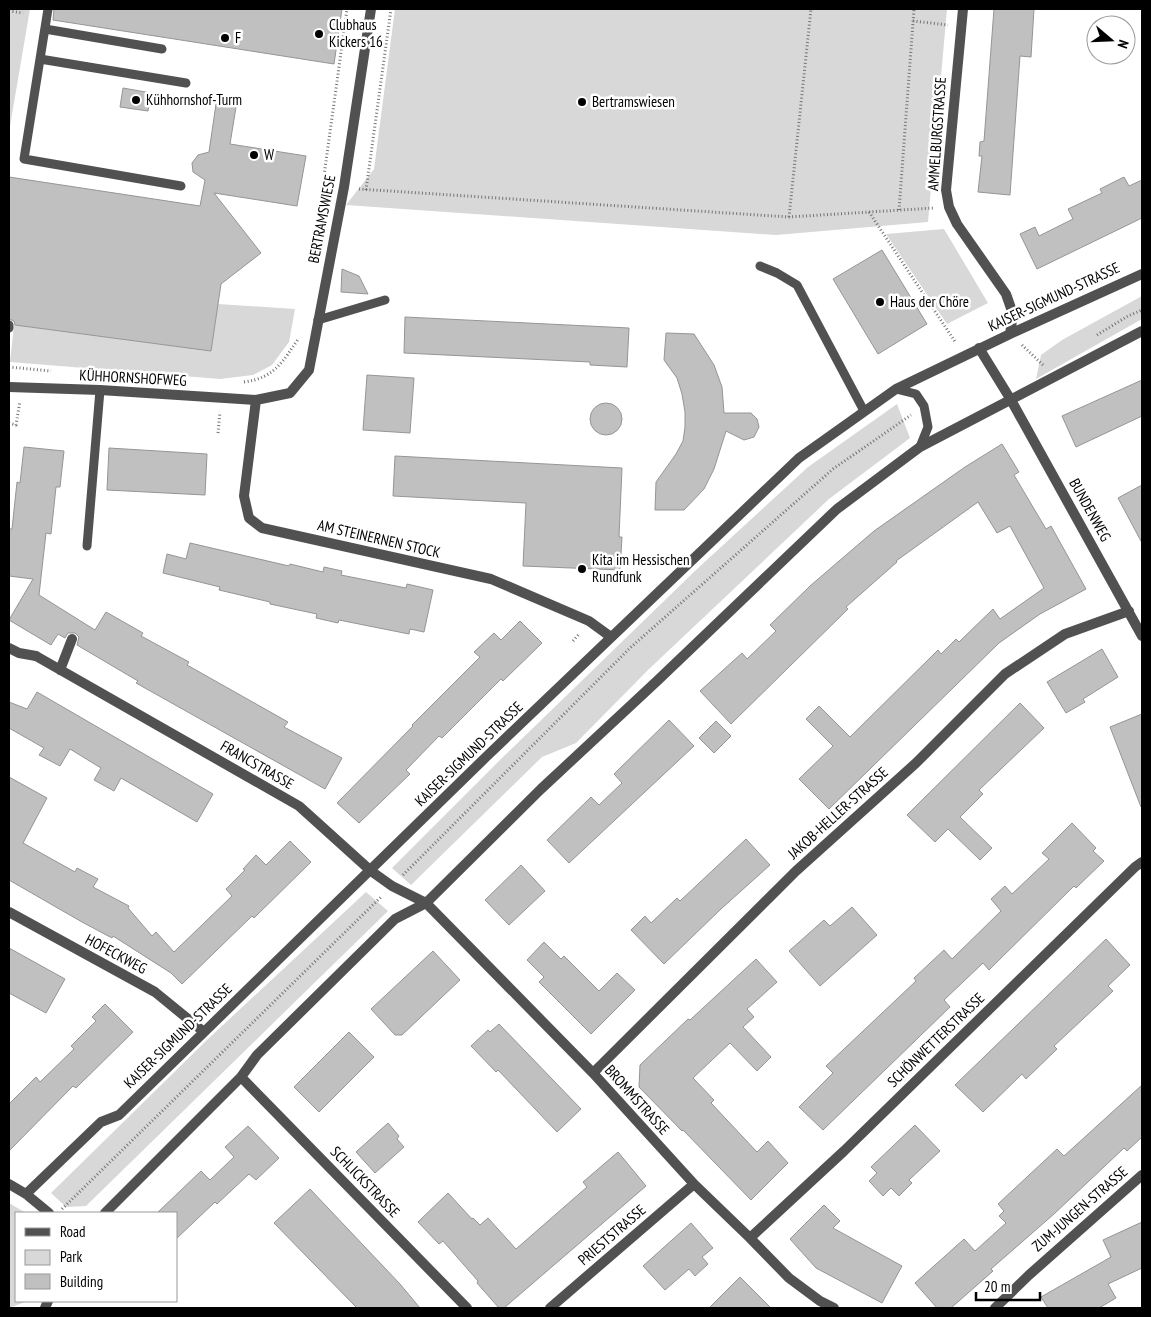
<svg xmlns="http://www.w3.org/2000/svg" width="1151" height="1317" font-family="'PT Sans Narrow',sans-serif">
<style>
.green{fill:#d8d8d8}
.building{fill:#c0c0c0;stroke:#959595}
.lines{fill:none;stroke-linecap:round;stroke-linejoin:round}
.path{stroke:#737373;stroke-width:3;stroke-dasharray:1 2.5;stroke-linecap:butt}
.service{stroke:#515151;stroke-width:9}
.pedestrian{stroke:#515151;stroke-width:10}
.minor{stroke:#515151;stroke-width:10}
.poi-dot{fill:#000;stroke:#fff;stroke-width:2}
.labels{text-anchor:middle;stroke-width:5;stroke-linejoin:round;paint-order:stroke}
.poi-label{font-size:15px;fill:#000;stroke:#fff;text-anchor:start}
.street-label{font-size:15px;fill:#000;stroke:#fff}
</style>
<rect width="100%" height="100%" fill="#fff"/>
<path class="green" d="M9 9H30L9 132Z
M395 9H947L928 222 776 235 346 205 374 169Z
M944 229 988 303 947 324 886 234Z
M1142 296V319L1036 379 1041 355 1062 340Z
M218 304 295 309 289 342 272 365 253 375 220 379 10 362 14 325 211 351Z
M897 404 910 438 829 499 648 670 576 743 542 757 411 885 392 868 499 761 697 569 808 467Z
M366 892 388 911 86 1206 66 1207 51 1193 209 1038Z
M9 1203 26 1213H16V1301H27L10 1308Z"/>
<path class="building" d="M54 9H342L334 64 53 20Z
M994 9H1034L1031 57 1020 56 1010 195 978 192 982 156H979L980 142 984 141Z
M123 88 151 93 148 111 120 107Z
M216 104 236 107 230 144 306 156 297 206 214 193 261 253 221 284 211 351 15 325 14 321 9 319V177L200 206 205 180 193 172 192 163 198 155 209 152Z
M1124 177 1129 186 1142 180V218L1037 269 1020 234 1035 227 1039 236 1073 219 1068 209 1102 193 1100 189Z
M882 250 927 324 878 354 833 279Z
M342 269 359 276 368 294 341 292Z
M405 317 629 328 627 367 590 365V362L404 353Z
M666 333 694 334 714 365 722 387 724 413H751L757 419 759 427 754 437 744 440 726 431 714 469 704 489 684 510H655L656 482 676 454 683 441 685 427V412L682 394 677 378 664 360Z
M367 375 414 378 410 433 363 430Z
M1142 380V416L1076 447 1062 416Z
M590 419a16 16 0 1 1 32 0a16 16 0 1 1-32 0Z
M1002 444 1019 472 1014 475 1046 529 1051 526 1086 589 1040 614 999 643 829 809 799 779 833 746 806 719 819 706 850 737 938 650 941 654 956 639 959 642 993 609 1000 619 1044 588 1010 526 997 533 978 502 896 561 897 562 846 607 848 609 731 724 700 691 742 653 747 659 776 631 770 625 810 586 874 531 965 467Z
M24 447 64 451 60 487H56L51 534 46 533 39 595 95 630 106 612 143 633 141 636 189 662 187 665 288 722 284 727 342 758 325 789 136 683 138 681 77 645 79 637 75 633H68L65 638 58 634 51 645 9 620 33 579 9 576V529H12L17 482 20 483Z
M109 448 207 454 205 495 107 490Z
M395 456 622 468 619 537H622L620 570 523 566 526 503 393 496Z
M1142 485V543L1118 498Z
M190 543 289 566 290 564 323 572 324 567 342 571 341 575 406 588 407 584 433 590 424 632 410 629 409 634 339 620 338 623 316 618 317 614 270 604V602L219 590 220 587 163 573 167 554 186 559Z
M520 621 542 643 503 681 501 679 442 738 439 736 406 770 410 774 359 823 337 803 413 726 412 725 480 657 474 652 494 633 501 640Z
M1102 649 1118 677 1083 699 1085 702 1066 713 1047 682Z
M37 692 213 794 197 822 121 778 114 791 94 780 101 768 70 749 60 766 39 755 44 748 9 728V702L27 709Z
M1020 703 1044 728 979 790 983 794 960 817 992 848 980 860 948 829 935 842 907 815Z
M1142 714V807H1141L1110 727Z
M669 720 694 746 569 863 547 840 591 797 599 805 622 783 614 774Z
M716 721 731 736 714 753 699 738Z
M9 777 47 798 23 843 75 872 77 868 98 879 93 887 129 906 128 908 152 936 156 932 174 952 232 896 226 889 245 870 243 869 256 855 266 865 290 841 311 862 254 918 252 916 182 984 171 973 113 936 112 938 82 922 9 880Z
M1072 823 1096 848 1093 851 1104 861 1076 888 1074 886 989 970 983 963 944 1000 950 1007 823 1130 799 1107 833 1073 826 1066 916 981 914 978 944 950 952 959 1001 911 991 899 1005 886 1012 894 1049 859 1042 853Z
M746 839 770 865 721 909 664 964 631 930 645 916 651 923 677 898 680 901Z
M521 865 545 891 509 925 485 900Z
M852 907 877 935 820 986 789 951 824 920 830 926Z
M1106 939 1130 965 1108 986 1113 991 1054 1046 1057 1049 1026 1079 1022 1074 983 1112 955 1085Z
M544 942 561 959 564 956 599 991 617 973 635 990 591 1034 539 982 544 977 527 960Z
M9 948 65 979 46 1013 9 993Z
M433 951 460 980 402 1035H395L371 1009Z
M756 959 777 982 747 1009 754 1017 743 1027 771 1057 757 1071 730 1043 693 1078 714 1100 711 1103 757 1152 768 1141 788 1163 751 1200 683 1130 682 1131 639 1087 640 1065 688 1019 690 1020Z
M105 1004 133 1032 76 1088 73 1086 9 1151V1104L36 1077 40 1082 74 1049 71 1046 96 1021 92 1017Z
M499 1024 581 1109 557 1132 498 1070 496 1072 471 1046 488 1030 490 1032Z
M349 1032 374 1057 319 1112 294 1087Z
M1142 1085V1137L1127 1151 1124 1148 1054 1214 991 1269 993 1271 951 1308H937L915 1283 964 1239 975 1251 1006 1223 999 1216 1004 1211 998 1204 1057 1149 1064 1156Z
M388 1123 399 1136 397 1139 404 1147 375 1173 356 1152Z
M915 1125 940 1151 909 1180 912 1183 899 1196 891 1188 883 1196 869 1181 877 1173 871 1167Z
M248 1126 279 1158 256 1180 249 1174 217 1204 215 1202 176 1239V1213H157L201 1171 210 1180 234 1157 225 1147Z
M618 1152 646 1186 504 1308H499L477 1283 478 1281 443 1241 439 1244 418 1222 448 1193 472 1219 473 1218 480 1225 488 1218 516 1249 587 1187 583 1182Z
M310 1189 400 1284 420 1308H357L274 1223Z
M824 1205 840 1221 833 1228 902 1266 882 1303 816 1268 790 1239Z
M1142 1222V1268L1108 1284 1116 1298 1099 1308H1048L1041 1297 1111 1257 1103 1240Z
M691 1223 713 1248 702 1257 708 1264 695 1276 689 1269 665 1290 643 1266Z
M740 1277 771 1308H709Z"/>
<g class="lines">
<path class="path" d="M9 11 23 13
M913 21 948 25
M359 189 789 217 934 208
M366 190 391 9
M899 210 914 9
M869 212 956 343
M789 217 811 9
M314 248 347 9
M1097 335 1128 316 1142 310
M1022 345 1044 366
M9 367 51 371
M244 382C275 378 283 361 299 338
M9 423 16 425 20 401
M218 433 220 412
M573 641 579 634
M403 875 630 648 833 469 911 415
M62 1209 381 897"/>
<path class="service" d="M48 9 24 159 181 186
M45 29 162 49
M40 59 186 83
M760 266 777 273 797 285 864 411
M318 320 385 300
M9 328V325
M896 389 916 394 924 406 928 427 920 447
M87 546 100 390"/>
<path class="pedestrian" d="M9 648 19 653 36 656"/>
<path class="minor" d="M963 9 946 190 949 207 957 224 1006 294 1013 314 1010 334
M979 348 1011 400 1142 636
M9 387 100 390 256 400 290 393 309 370 344 187 371 9
M256 400 244 496 249 518 262 528 491 579 589 621 611 637
M36 656 299 806 371 871 392 886 426 903 593 1073 694 1184 750 1238 789 1278 820 1301 834 1308
M60 670 72 639
M9 912 155 992 204 1032
M593 1073 796 871 916 763 1005 674 1065 634 1129 611
M241 1077 467 1308
M9 1184 26 1194 49 1213
M26 1194 101 1122 119 1115 487 756 799 458 896 389 1010 334 1142 274
M105 1213 241 1077 257 1055 395 919 426 903 541 789 657 681 837 509 920 447 1142 331
M750 1238 844 1151 1135 867 1142 862
M45 1308 48 1301
M550 1308 694 1184
M995 1308 1029 1275 1142 1175"/>
</g>
<g class="poi-dot">
<circle cx="319" cy="34" r="5"/>
<circle cx="225" cy="38" r="5"/>
<circle cx="136" cy="100" r="5"/>
<circle cx="582" cy="102" r="5"/>
<circle cx="254" cy="155" r="5"/>
<circle cx="880" cy="302" r="5"/>
<circle cx="582" cy="569" r="5"/>
</g>
<g class="labels">
<g class="poi-label">
<text x="329" y="30">Clubhaus<tspan x="329" dy="17">Kickers 16</tspan></text>
<text x="235" y="43">F</text>
<text x="146" y="105">Kühhornshof-Turm</text>
<text x="592" y="107">Bertramswiesen</text>
<text x="264" y="160">W</text>
<text x="890" y="307">Haus der Chöre</text>
<text x="592" y="565">Kita im Hessischen<tspan x="592" dy="17">Rundfunk</tspan></text>
</g>
<g class="street-label">
<text transform="translate(937 134) rotate(-86)" y="5">AMMELBURGSTRASSE</text>
<text transform="translate(322 219) rotate(-79)" y="5">BERTRAMSWIESE</text>
<text transform="translate(1054 297) rotate(-25)" y="5">KAISER-SIGMUND-STRASSE</text>
<text transform="translate(133 378) rotate(3)" y="5">KÜHHORNSHOFWEG</text>
<text transform="translate(1090 510) rotate(61)" y="5">BUNDENWEG</text>
<text transform="translate(379 539) rotate(13)" y="5">AM STEINERNEN STOCK</text>
<text transform="translate(469 754) rotate(-44)" y="5">KAISER-SIGMUND-STRASSE</text>
<text transform="translate(257 765) rotate(30)" y="5">FRANCSTRASSE</text>
<text transform="translate(838 813) rotate(-42)" y="5">JAKOB-HELLER-STRASSE</text>
<text transform="translate(116 954) rotate(28)" y="5">HOFECKWEG</text>
<text transform="translate(178 1036) rotate(-44)" y="5">KAISER-SIGMUND-STRASSE</text>
<text transform="translate(936 1040) rotate(-44)" y="5">SCHÖNWETTERSTRASSE</text>
<text transform="translate(637 1100) rotate(48)" y="5">BROMMSTRASSE</text>
<text transform="translate(365 1182) rotate(46)" y="5">SCHLICKSTRASSE</text>
<text transform="translate(1080 1209) rotate(-41)" y="5">ZUM-JUNGEN-STRASSE</text>
<text transform="translate(612 1235) rotate(-41)" y="5">PRIESTSTRASSE</text>
</g>
</g>
<rect width="1151" height="1317" fill="none" stroke="#000000" stroke-width="20"/>
<rect x="15" y="1212" width="162" height="90" fill="#ffffff" stroke="#999999"/>
<rect x="25" y="1228" width="25" height="8" fill="#515151" stroke="#999999"/>
<text x="60" y="1237" font-size="15" fill="#000000">Road</text>
<rect x="25" y="1250" width="25" height="15" fill="#d8d8d8" stroke="#999999"/>
<text x="60" y="1262" font-size="15" fill="#000000">Park</text>
<rect x="25" y="1274" width="25" height="15" fill="#c0c0c0" stroke="#999999"/>
<text x="60" y="1287" font-size="15" fill="#000000">Building</text>
<g transform="translate(1111 40) rotate(109)"><circle r="24" fill="#ffffff" stroke="#999999"/>
<path d="M0-4L9 19L0 12L-9 19Z" fill="#000000"/>
<text y="-8" font-size="14" font-weight="bold" text-anchor="middle" fill="#000000">N</text>
</g>
<path d="M976 1292v8h64v-8" fill="none" stroke="#000000" stroke-width="2.5"/>
<text x="984" y="1292" font-size="15" fill="#000000" stroke="#ffffff" stroke-width="4" paint-order="stroke">20 m</text>
</svg>
